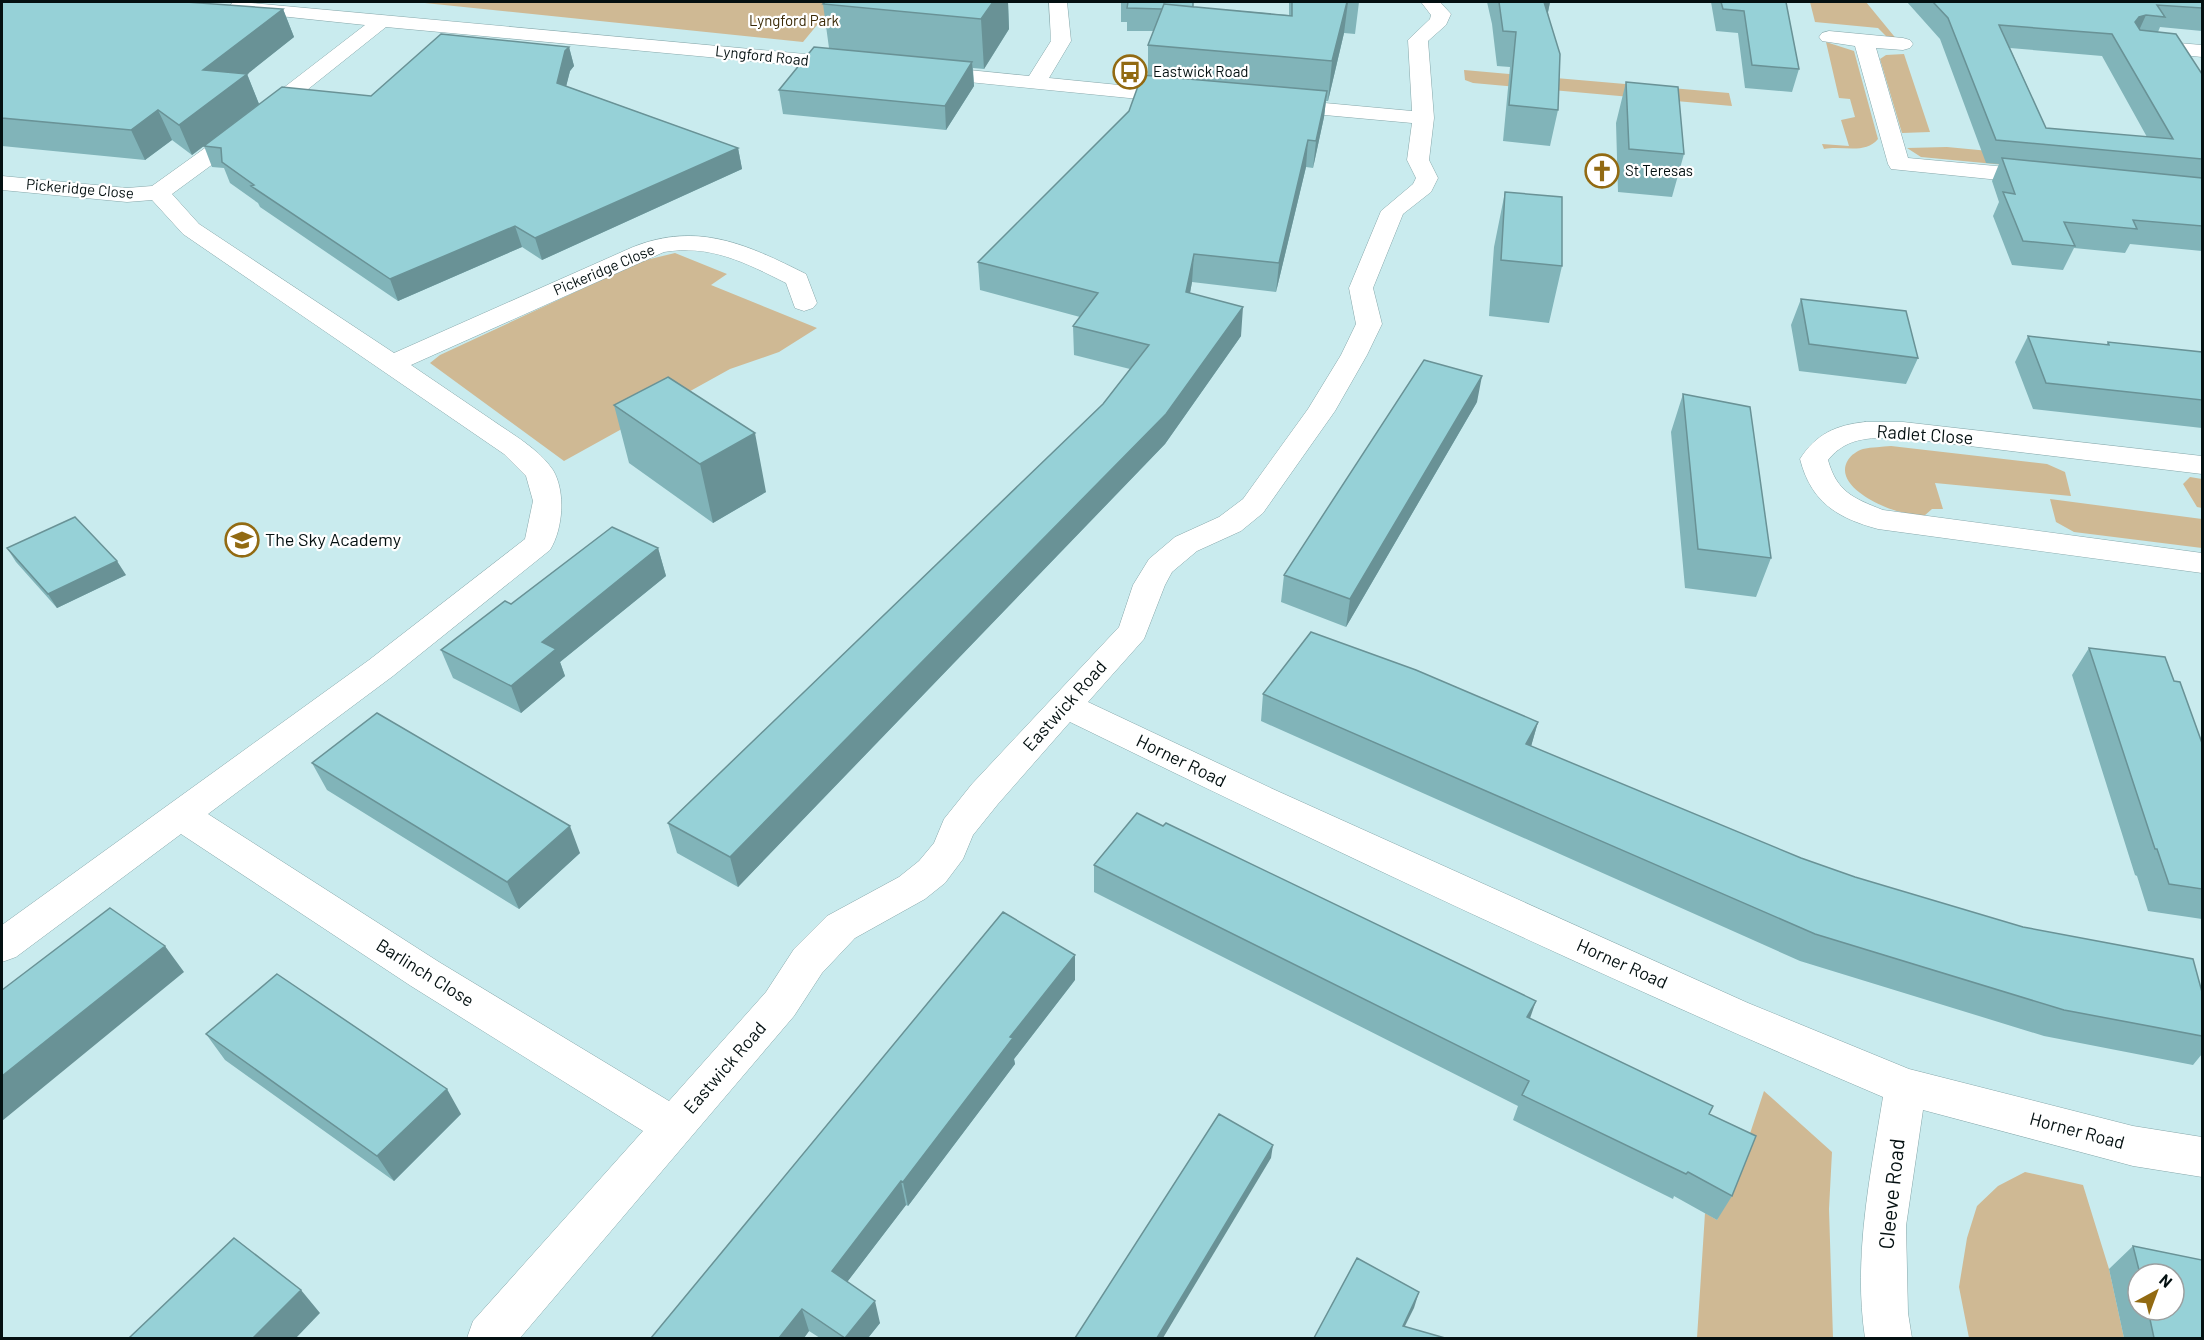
<svg xmlns="http://www.w3.org/2000/svg" width="2204" height="1340" font-family="Barlow,sans-serif">
<style>
.green{fill:#cfb994}
.lines{fill:none;stroke-linecap:round;stroke-linejoin:round}
.street-casing{stroke:#86a7aa;stroke-width:1}
.street{fill:#fff;fill-rule:evenodd}
.wall{fill:#81b4b9;fill-rule:evenodd}
.shaded-wall{fill:#699296}
.building{fill:#96d1d7;stroke:#699296;stroke-width:1.5;fill-rule:evenodd}
.labels{text-anchor:middle;stroke-width:4.5;stroke-linejoin:round;paint-order:stroke}
.far-park-label{font-size:15px;fill:#3b2a07;stroke:#fff}
.far-street-label{font-size:15px;fill:#041011;stroke:#fff}
.far-poi-label{font-size:15px;fill:#041011;stroke:#fff;text-anchor:start}
.street-label{font-size:18px;fill:#041011;stroke:#fff}
.poi-label{font-size:18px;fill:#041011;stroke:#fff;text-anchor:start}
.near-street-label{font-size:21px;fill:#041011;stroke:#fff}
</style>
<rect width="100%" height="100%" fill="#c9ebee"/>
<path class="green" d="M415 2H836L803 42Z
M1810 2H1866L1898 41 1890 40 1878 28 1815 22Z
M1826 42 1854 51 1878 139C1865 155 1842 145 1824 149L1822 144 1849 146 1841 120 1855 117 1850 99 1839 98Z
M1904 54 1930 132 1902 133 1880 59 1886 55Z
M1464 70 1729 93 1732 106 1473 83 1465 80Z
M1947 147 2202 171V184L1921 157 1907 148Z
M675 253 727 274 711 285 817 328 779 352 730 369 564 461 430 363 440 355 642 261Z
M1891 446 2047 464 2065 472 2071 496 1935 483 1943 509H1932L1924 516C1910 514 1896 512 1883 506 1867 499 1835 481 1848 460 1851 455 1857 451 1863 449 1872 447 1882 447 1891 446Z
M2190 477 2202 479V508L2197 507 2183 484Z
M2050 499 2202 519V548L2074 532 2056 522Z
M1764 1091 1832 1152 1829 1209 1833 1338H1697L1705 1213 1717 1220 1741 1161Z
M2025 1172 2083 1185 2109 1269 2124 1338H1969L1959 1287 1967 1238 1977 1206 1998 1186Z"/>
<g class="lines">
<g class="street-casing">
<path id="street" d="M241 2 848 58 855 60 858 64 855 68 848 70 386 27 228 153 172 194 199 224 394 353 633 247C698 221 748 245 806 274L817 303 813 308 804 311 795 308 786 283C746 263 710 244 664 252L411 365C438 383 465 402 492 420 512 434 539 449 553 470 566 492 563 529 550 550L393 676 208 814 439 962 669 1101 766 992 794 949 827 916 899 877 919 861 934 843 944 819 972 784 1119 627 1133 585 1149 559 1175 537 1219 517 1243 499 1308 409 1341 355 1356 324 1349 288 1381 211 1413 184 1416 178 1407 160 1412 123 1281 111 1274 109 1270 105 1274 101 1281 99 1412 111 1408 40 1430 19 1431 15 1421 2H1440L1451 14 1446 25 1428 41 1434 118 1429 160 1438 178 1431 192 1403 214 1373 288 1382 324 1367 355 1335 411 1263 513 1241 531 1197 551 1172 572 1165 585 1144 639 1088 702 1275 790 1748 1003 1909 1069 2133 1126 2202 1137V1177L2133 1166 1923 1110 1906 1226 1908 1313 1912 1338H1865C1853 1257 1870 1177 1883 1097 1608 980 1338 853 1070 722L998 804 973 835 963 859 945 883 925 899 855 938 822 973 794 1016 520 1338H467L473 1321 643 1131 411 986 181 834 16 957 2 962V925L369 660 525 539 533 501 526 476 504 454 183 234 152 200 127 202 2 190V176L127 188 152 186 212 143 365 25 232 11 229 7 232 3Z
M1049 2H1067L1071 41 1049 78 1179 91 1186 93 1189 97 1186 101 1179 103 929 78 922 76 919 72 922 68 929 66 1029 76 1051 41Z
M1829 31 1903 38 1910 40 1913 44 1910 48 1903 50 1876 48 1908 158 2039 170 2047 172 2050 177 2047 182 2039 184 1891 169 1888 164 1855 46 1822 41 1819 37 1822 33Z
M2142 40 2202 45V57L2135 50 2132 46 2135 42Z
M1865 422H1903L2202 456V474L1903 438C1874 438 1848 435 1828 460 1837 492 1853 498 1883 510L2202 553V573L1878 529C1837 518 1811 502 1800 459 1816 434 1836 425 1865 422Z"/>
</g>
<use href="#street" class="street"/>
</g>
<path class="wall" d="M2 2 283 9 294 37 247 74 259 104 192 155 172 140 145 160 2 146Z
M1008 2 1009 29 984 69 973 68 974 86 946 130 783 114 779 90 829 48 823 4Z
M1121 2H1193V7L1289 15V2H1359L1355 34 1344 33 1328 101H1326L1324 117 1313 168 1306 167 1276 292 1192 282 1190 293 1241 336 1165 444 738 887 677 853 668 823 1103 404 1130 369 1074 355 1073 326 1080 317 980 290 978 262 1129 111 1148 75V45L1154 31H1127V22H1121Z
M1487 2H1550L1548 12 1558 110 1550 146 1503 141 1510 67 1497 66 1492 24Z
M1711 2H1786L1799 69 1792 92 1745 88 1738 33 1716 31Z
M1907 2H2202V31L2160 27 2158 32 2202 74V251L2130 244 2125 253 2074 248 2063 270 2012 265 1993 216 1999 202 1992 181 1999 164 1986 163 1940 39ZM2010 48 2102 56 2147 137 2046 128Z
M569 47 574 66 570 71 566 86 738 148 742 169 542 260 522 247 398 301 260 207 258 203 230 183 224 168 212 167 204 146 371 96Z
M1626 82 1684 154 1672 197 1618 192 1616 123Z
M1505 192 1562 266 1549 323 1489 316 1494 247Z
M1801 299 1918 358 1906 384 1799 371 1791 325Z
M2028 336 2106 345 2108 342 2202 352V428L2033 409 2015 362Z
M1683 394 1771 558 1756 597 1685 588 1671 432Z
M1477 402 1346 627 1281 602 1284 575Z
M614 405 766 492 713 523 629 463Z
M7 548 126 575 57 608 16 562Z
M658 548 666 576 560 662 565 676 521 713 453 678 441 650 511 604Z
M2089 648 2174 681 2202 743V919L2148 911 2137 876 2135 875 2072 675Z
M1263 694 1538 722 1531 746 2202 1036V1054L2193 1065 2044 1036 1800 961 1261 721Z
M312 763 580 853 519 909 327 790Z
M1094 865 1709 1114 1732 1196 1717 1220 1674 1196 1673 1199 1513 1120 1518 1106 1094 892Z
M1075 980 1014 1059 1015 1064 908 1206 906 1205 847 1282 880 1323 868 1338H820L809 1331 804 1338H651Z
M206 1034 461 1114 394 1181 225 1060Z
M2133 1246 2202 1338H2124L2109 1269ZM2138 1274H2140L2174 1310H2138Z"/>
<path class="shaded-wall" d="M993 2H1008L1009 29 984 69 981 19Z
M1347 2H1348L1344 33 1328 101 1332 61Z
M1541 2H1550L1545 27Z
M283 9 294 37 240 80 247 74 259 104 192 155 179 125 203 70Z
M2146 15 2136 37 2135 22 2139 17Z
M569 47 574 66 570 71 562 103 557 83 565 51Z
M972 62 974 86 946 130 945 106Z
M1327 91 1324 117 1313 168 1316 141Z
M158 110 172 140 145 160 131 130Z
M1308 140 1306 167 1276 292 1279 263Z
M738 148 742 169 542 260 535 238Z
M515 226 522 247 398 301 390 279Z
M1194 254 1192 282 1185 320 1186 292Z
M1243 307 1241 336 1165 444 738 887 730 857Z
M1482 376 1477 402 1346 627 1350 599Z
M755 433 766 492 713 523 700 464Z
M658 548 666 576 560 662 565 676 521 713 511 686 542 642Z
M117 561 126 575 57 608 48 594Z
M1538 722 1530 750 1526 744Z
M570 826 580 853 519 909 507 882Z
M165 946 184 972 2 1121V1076Z
M1075 955V980L1014 1059 1015 1064 908 1206 903 1182 1010 1037Z
M1536 1001 1527 1027V1017Z
M447 1089 461 1114 394 1181 377 1156Z
M1273 1145 1271 1158 1163 1338H1157Z
M901 1181 906 1205 838 1294 832 1271Z
M301 1290 320 1313 296 1338H253Z
M1419 1292 1414 1308 1399 1338 1403 1326Z
M875 1301 880 1323 868 1338H845Z
M802 1309 809 1331 804 1338H779Z"/>
<path class="building" d="M2 2H186L283 9 203 70 247 74 179 125 158 110 131 130 2 118Z
M825 2H993L981 19 823 4Z
M1128 2H1193V7L1164 4 1162 9 1127 8Z
M1292 2H1347L1332 61 1148 45 1164 4 1292 16Z
M1499 2H1544L1560 54 1558 110 1509 105 1516 32 1503 31Z
M1721 2H1786L1799 69 1752 65 1744 11 1723 9Z
M1933 2H2202V8L2157 5 2165 17 2146 15 2139 17 2135 22 2140 30 2176 34 2202 74V159L1996 140 1948 18ZM1999 25 2112 34 2173 139 2046 128Z
M441 34 569 47 565 51 557 83 738 148 535 238 515 226 390 279 251 186 254 185 222 162 221 148 204 146 282 87 371 96Z
M814 47 972 62 945 106 779 90Z
M1142 75 1327 91 1316 141 1308 140 1279 263 1194 254 1186 292 1243 307 1166 414 730 857 668 823 1103 404 1149 345 1073 326 1098 293 978 262 1129 111Z
M1626 82 1678 87 1684 154 1629 149Z
M2002 158 2202 178V226L2133 220 2137 229 2064 222 2075 246 2023 241 2003 192 2015 194Z
M1505 192 1562 197V266L1501 260Z
M1801 299 1906 311 1918 358 1809 344Z
M2028 336 2109 345 2108 342 2202 352V400L2046 383Z
M1424 360 1482 376 1350 599 1284 575Z
M668 377 755 433 700 464 614 405Z
M1683 394 1750 407 1771 558 1698 549Z
M75 517 117 561 48 594 7 548Z
M612 527 658 548 542 642 556 649 511 686 441 650 505 601 511 604Z
M1311 632 1416 670 1538 722 1526 744 1801 858 1855 877 2023 927 2193 959 2202 992V1036L2064 1010 1815 934 1263 694Z
M2089 648 2165 657 2174 681 2180 682 2202 743V889L2169 884 2157 849H2155Z
M377 713 570 826 507 882 312 763Z
M1137 813 1163 826 1166 823 1536 1001 1527 1017 1713 1106 1709 1114 1756 1136 1732 1196 1688 1172 1686 1174 1522 1095 1529 1081 1094 865Z
M110 908 165 946 2 1076V990Z
M1003 912 1075 955 1010 1037 1013 1038 903 1182 901 1181 832 1271 875 1301 845 1338 802 1309 779 1338H651Z
M277 974 447 1089 377 1156 206 1034Z
M1219 1114 1273 1145 1157 1338H1075Z
M234 1238 301 1290 253 1338H129Z
M2133 1246 2202 1260V1338H2154L2148 1310H2174V1274H2140Z
M1357 1258 1419 1292 1403 1326 1445 1338H1314Z"/>
<defs>
<g id="bus-ring" transform="scale(1.725)"><circle r="9.5" fill="#fff" stroke="#926a12" stroke-width="1.5"/><path d="M-5-6H5V4H4V6H2V4H-2V6H-4V4H-5ZM-3.5-4V0h7V-4ZM-3.5 1.2v1.5H-2V1.2ZM2 1.2v1.5H3.5V1.2Z" fill="#926a12"/></g>
<g id="church-ring" transform="scale(1.725)"><circle r="9.5" fill="#fff" stroke="#926a12" stroke-width="1.5"/><path d="M-1.2-6h2.4v3.5h3.3v2.4h-3.3V6h-2.4V-.1h-3.3v-2.4h3.3Z" fill="#926a12"/></g>
<g id="school-ring" transform="scale(1.725)"><circle r="9.5" fill="#fff" stroke="#926a12" stroke-width="1.5"/><path d="M0-5L7-2L0 1L-7-2ZM-4 1L0 2.5L4 1V4Q0 6-4 4Z" fill="#926a12"/></g>
</defs>
<g fill-rule="evenodd">
<use href="#bus-ring" x="1130" y="72"/>
<use href="#church-ring" x="1602" y="171"/>
<use href="#school-ring" x="242" y="540"/>
</g>
<g class="labels">
<g class="far-park-label">
<text x="794" y="26">Lyngford Park</text>
</g>
<g class="far-street-label">
<text transform="translate(762 56) rotate(6)" y="5">Lyngford Road</text>
<text transform="translate(80 189) rotate(5)" y="5">Pickeridge Close</text>
<text transform="translate(604 270) rotate(-23)" y="5">Pickeridge Close</text>
</g>
<g class="far-poi-label">
<text x="1153" y="77">Eastwick Road</text>
<text x="1625" y="176">St Teresas</text>
</g>
<g class="street-label">
<text transform="translate(1925 435) rotate(4)" y="6">Radlet Close</text>
<text transform="translate(1065 706) rotate(-48)" y="6">Eastwick Road</text>
<text transform="translate(1181 761) rotate(26)" y="6">Horner Road</text>
<text transform="translate(1622 964) rotate(24)" y="6">Horner Road</text>
<text transform="translate(425 973) rotate(32)" y="6">Barlinch Close</text>
<text transform="translate(725 1068) rotate(-49)" y="6">Eastwick Road</text>
<text transform="translate(2077 1131) rotate(15)" y="6">Horner Road</text>
</g>
<g class="poi-label">
<text x="265" y="546">The Sky Academy</text>
</g>
<g class="near-street-label">
<text transform="translate(1892 1194) rotate(-84)" y="7">Cleeve Road</text>
</g>
</g>
<rect width="2204" height="1340" fill="none" stroke="#041011" stroke-width="6"/>
<g transform="translate(2156 1292) rotate(41)"><circle r="28" fill="#ffffff" stroke="#9b9fa0" stroke-width="1.5"/>
<path d="M0-4.5L10 22L0 15L-10 22Z" fill="#926a12"/>
<text y="-9" font-size="16" font-weight="bold" text-anchor="middle" fill="#041011">N</text>
</g>
</svg>
